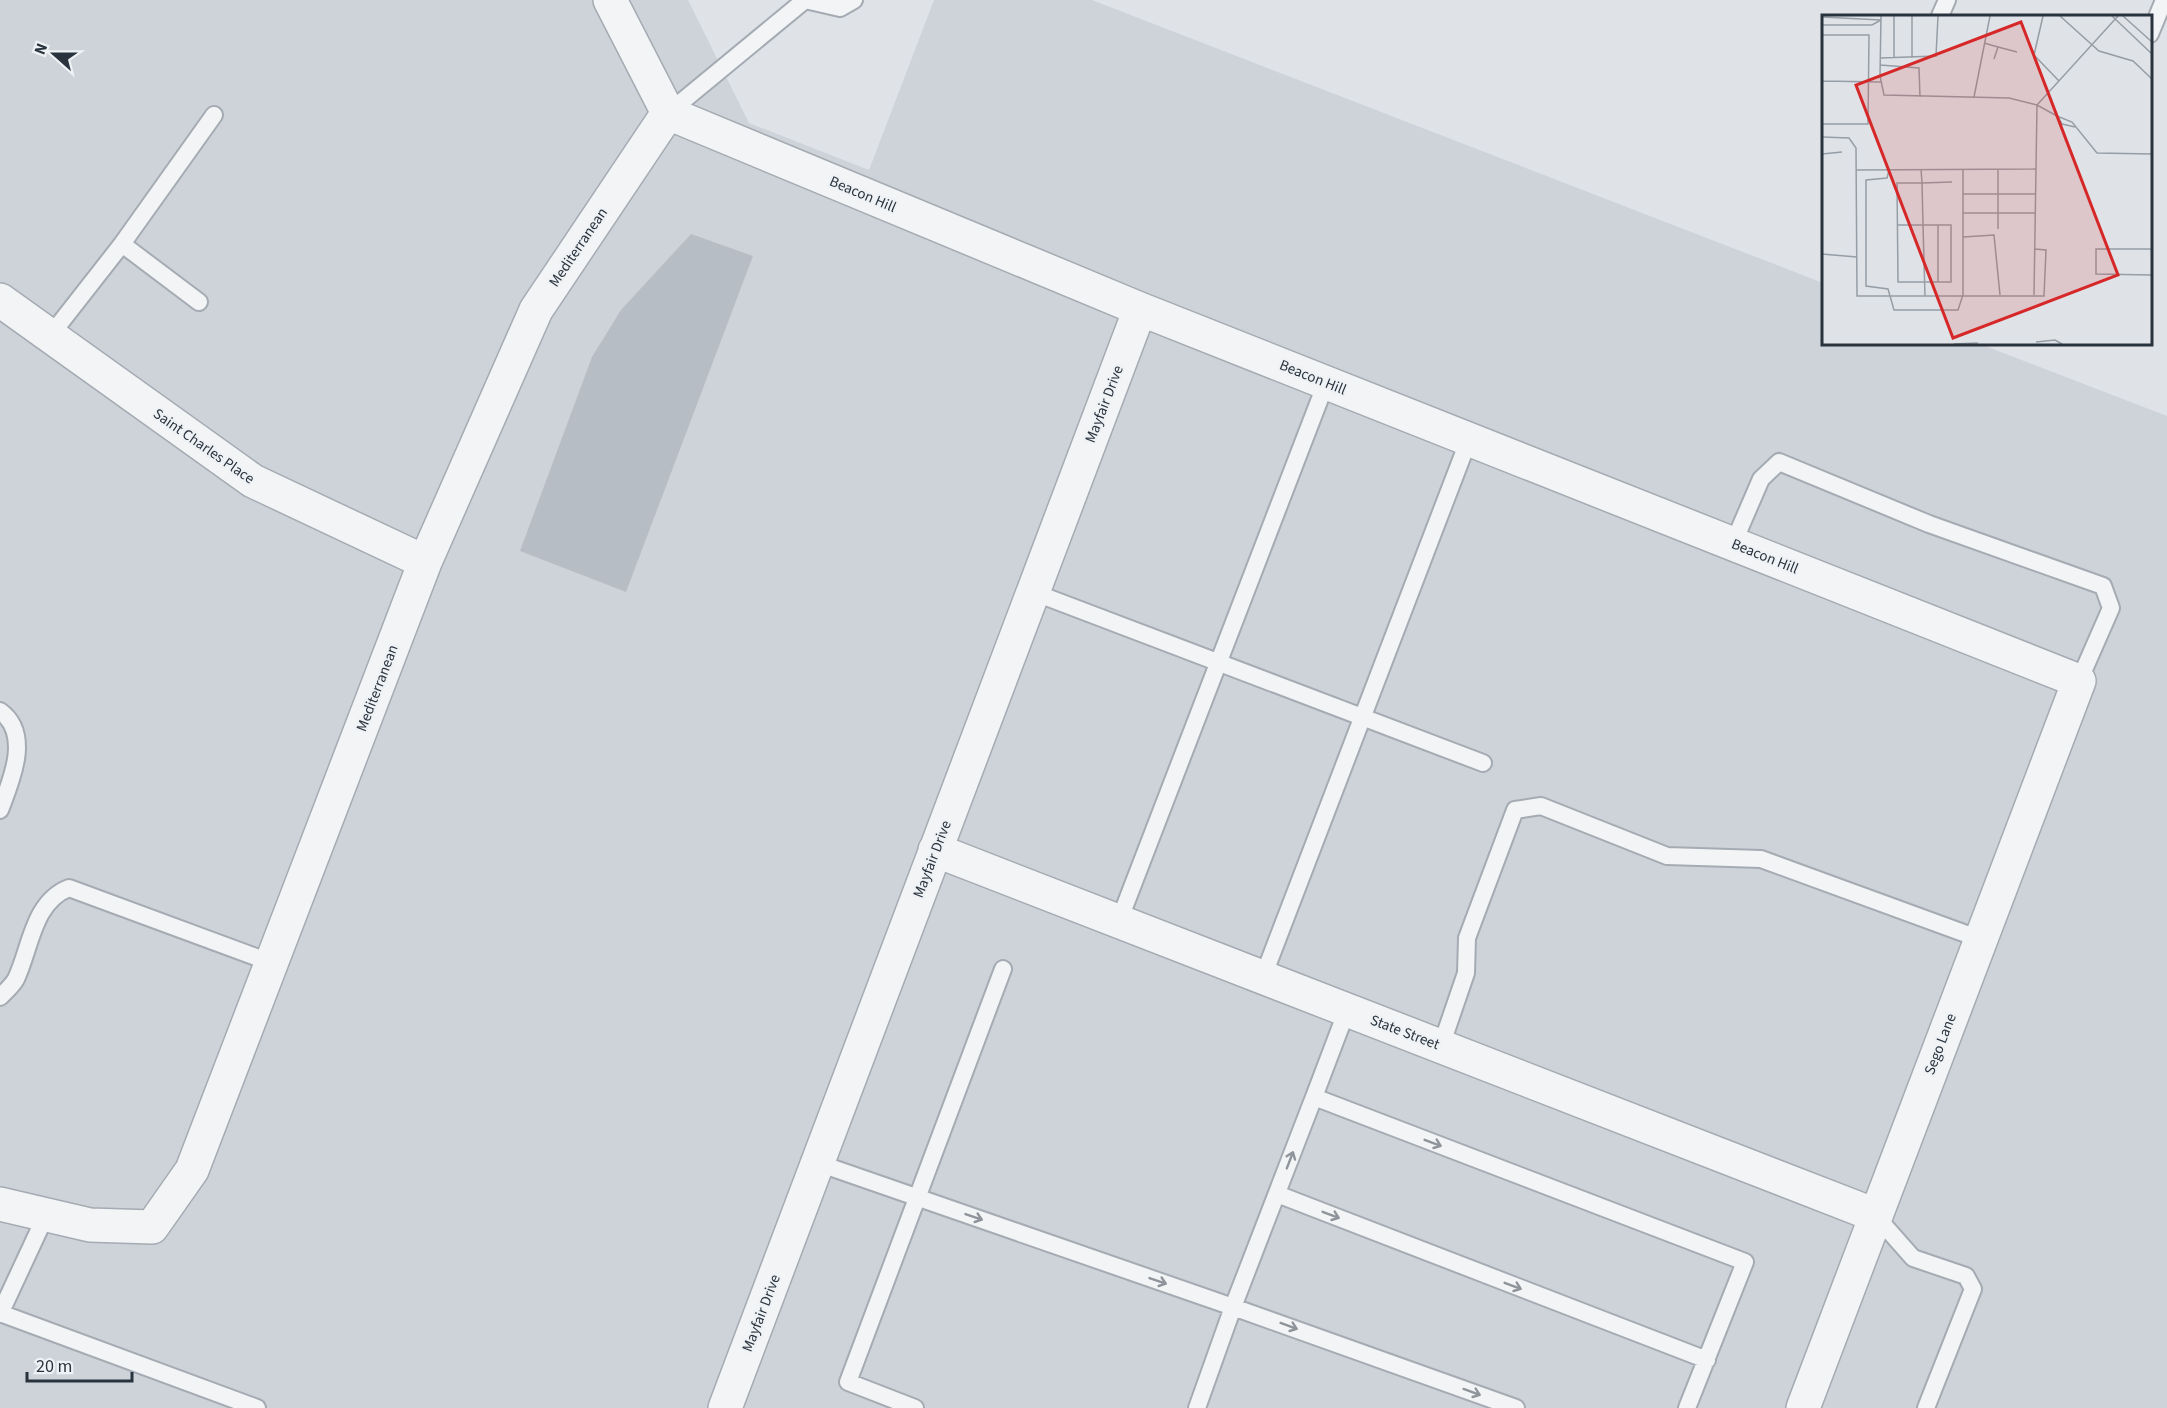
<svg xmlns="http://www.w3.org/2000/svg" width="2167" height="1408" font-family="'Source Sans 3',sans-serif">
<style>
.built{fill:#cdd3d9}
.building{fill:#b7bdc4}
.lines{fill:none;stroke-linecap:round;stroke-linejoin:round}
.service-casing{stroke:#a5abb2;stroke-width:20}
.minor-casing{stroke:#a5abb2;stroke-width:36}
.service{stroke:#f2f4f6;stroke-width:16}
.minor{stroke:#f2f4f6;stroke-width:33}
.oneway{stroke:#8e949a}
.labels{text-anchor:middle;stroke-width:4.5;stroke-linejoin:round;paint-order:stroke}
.street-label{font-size:15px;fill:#29333e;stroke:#eff2f5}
.inset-road{fill:none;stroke:#969da4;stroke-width:1.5}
.view{fill:#d62828;fill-opacity:0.15;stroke:#d62828;stroke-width:3}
.inset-edge{fill:none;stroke:#29333e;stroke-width:3}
</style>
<rect width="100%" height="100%" fill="#dfe3e8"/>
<path class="built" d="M0 0H688L749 123 869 170 934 0H1092L1823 283 1824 344H1980L2167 416V1408H0Z"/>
<path class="building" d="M691 234 753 256 626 592 520 551 592 357 621 310Z"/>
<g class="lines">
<g class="service-casing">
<path id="service" d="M1940 16 1947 0
M2150 34 2164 0
M668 113 805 0 840 8 854 0
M122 244 214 115
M50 336 122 244 199 302
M1733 544 1761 479 1779 462 1929 524 2103 586 2111 608 2079 681
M1033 592 1483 763
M0 711C32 734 11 781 0 810
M1119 921 1326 383
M1263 977 1469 439
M0 997C5 992 12 986 16 979 31 947 33 902 69 888L272 963
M1441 1046 1466 973 1467 938 1515 810 1541 806 1667 856 1761 859 1980 939
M1314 1097 1347 1010
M818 1163 1233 1307 1314 1097 1745 1262 1687 1408
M1277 1194 1707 1360
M1875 1215 1913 1258 1966 1276 1973 1289 1926 1408
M0 1313 257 1408
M0 1314 46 1215
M915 1408 848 1382 1003 969
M1197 1408 1233 1307 1516 1408"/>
</g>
<g class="minor-casing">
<path id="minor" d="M610 0 668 113 1140 309 2079 681 1803 1408
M0 300 253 481 425 562
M935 850 1875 1215
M0 1204 90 1225 152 1227 192 1170 425 562 536 310 668 113
M725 1408 1140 309"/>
</g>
<use href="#service" class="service"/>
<use href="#minor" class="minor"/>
</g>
<defs><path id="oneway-shaft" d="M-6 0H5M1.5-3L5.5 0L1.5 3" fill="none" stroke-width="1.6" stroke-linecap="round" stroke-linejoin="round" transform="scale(1.5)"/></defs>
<g class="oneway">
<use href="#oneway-shaft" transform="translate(1433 1143) rotate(21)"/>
<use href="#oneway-shaft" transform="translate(1290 1160) rotate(-69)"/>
<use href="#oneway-shaft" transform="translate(1331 1215) rotate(21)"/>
<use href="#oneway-shaft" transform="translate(974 1217) rotate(19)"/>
<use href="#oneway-shaft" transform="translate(1158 1281) rotate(19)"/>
<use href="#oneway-shaft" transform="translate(1513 1286) rotate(21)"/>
<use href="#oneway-shaft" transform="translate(1289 1326) rotate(20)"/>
<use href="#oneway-shaft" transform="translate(1472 1392) rotate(20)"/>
</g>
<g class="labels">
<g class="street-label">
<text transform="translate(863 194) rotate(23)" y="5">Beacon Hill</text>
<text transform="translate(578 247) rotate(-56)" y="5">Mediterranean</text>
<text transform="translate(1313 377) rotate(22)" y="5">Beacon Hill</text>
<text transform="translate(1104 404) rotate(-69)" y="5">Mayfair Drive</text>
<text transform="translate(204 446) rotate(35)" y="5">Saint Charles Place</text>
<text transform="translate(1765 556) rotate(22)" y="5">Beacon Hill</text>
<text transform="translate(377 688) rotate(-69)" y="5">Mediterranean</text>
<text transform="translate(932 859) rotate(-69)" y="5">Mayfair Drive</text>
<text transform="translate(1405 1032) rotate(21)" y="5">State Street</text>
<text transform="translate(1940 1044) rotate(-69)" y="5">Sego Lane</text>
<text transform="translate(761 1313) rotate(-69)" y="5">Mayfair Drive</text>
</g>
</g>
<g transform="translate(1822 15)">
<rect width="330" height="330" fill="#dfe3e8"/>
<path class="inset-road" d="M59 1 58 61 62 80 187 83 215 90 235 101M72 1V43M90 1V43M221 1 212 40 237 66M238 1 277 36 311 46 330 64M290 1 330 39M301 1 330 27M0 2 59 5M0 10H50L59 5M0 20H47L46 109H0ZM162 28 176 32 172 44M176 32 195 37M58 43 114 41 116 1M58 50 97 53 98 82M0 66 59 67M152 82 168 1M253 112 240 109 235 101 250 107 275 138 330 139M0 122 27 123 34 133 35 281H222L224 235 213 234M0 139 20 137M99 154 100 168 101 210H129V267H76L75 168H100L130 167M176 154V214M34 155 214 154M67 155 65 163 44 165V271L66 274 72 295H136L141 280V154M0 166V228M141 179H213M141 198H213M75 210H101L103 281M141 222 172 220 178 280M0 232V239L35 242M330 234H274V259L330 260M116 267V210M212 280 215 90 296 1M214 327 233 325 240 329M132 329 156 328"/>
<path class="view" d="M199 7 296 260 131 323 34 70Z"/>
<rect width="330" height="330" class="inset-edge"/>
</g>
<g transform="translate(54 54) rotate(291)" stroke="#eff2f5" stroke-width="4.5" paint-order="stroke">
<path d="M0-4.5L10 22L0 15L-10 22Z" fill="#29333e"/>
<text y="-9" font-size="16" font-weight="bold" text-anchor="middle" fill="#29333e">N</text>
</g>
<path d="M27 1372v9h105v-9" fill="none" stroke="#29333e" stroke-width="3"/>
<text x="36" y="1372" font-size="18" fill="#29333e" stroke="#eff2f5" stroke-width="4.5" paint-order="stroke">20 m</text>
</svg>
